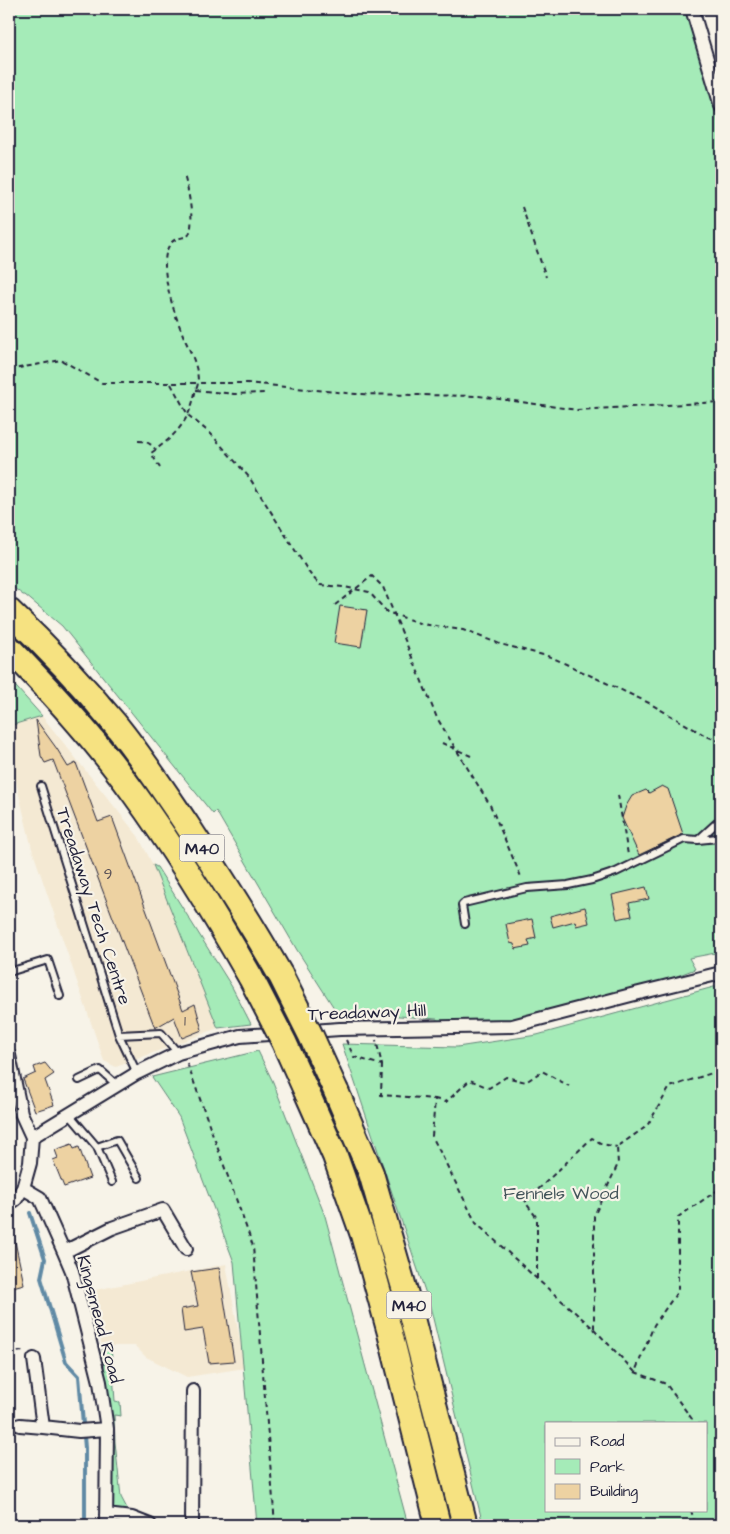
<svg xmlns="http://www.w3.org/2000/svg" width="730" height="1534" font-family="'Architects Daughter',sans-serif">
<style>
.built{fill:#f4e9d3}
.green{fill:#a5ebb8;stroke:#64867a;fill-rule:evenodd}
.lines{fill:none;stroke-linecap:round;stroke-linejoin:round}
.stream{stroke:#618aa5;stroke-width:4}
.building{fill:#edd2a2;stroke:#22223b}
.lane-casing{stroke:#22223b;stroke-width:10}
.street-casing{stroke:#22223b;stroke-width:16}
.highway-casing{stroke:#22223b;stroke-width:28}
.path{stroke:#22223b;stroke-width:2;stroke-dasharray:5 4;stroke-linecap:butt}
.lane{stroke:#f7f3e8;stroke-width:6}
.street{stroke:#f7f3e8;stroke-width:12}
.highway{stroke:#f6e281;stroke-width:24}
.highway-bridge-casing{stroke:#22223b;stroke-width:28;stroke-linecap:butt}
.highway-bridge{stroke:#f6e281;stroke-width:24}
.labels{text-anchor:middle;stroke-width:4.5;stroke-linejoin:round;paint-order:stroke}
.number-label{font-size:15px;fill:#554e55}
.shield{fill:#f7f3e8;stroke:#62616f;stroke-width:1}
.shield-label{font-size:16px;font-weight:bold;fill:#22223b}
.street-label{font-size:18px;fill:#22223b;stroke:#f7f3e8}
.park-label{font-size:18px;fill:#43545a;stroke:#f7f3e8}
</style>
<rect width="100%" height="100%" fill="#f7f3e8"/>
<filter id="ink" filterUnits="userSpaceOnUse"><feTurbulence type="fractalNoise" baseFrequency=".02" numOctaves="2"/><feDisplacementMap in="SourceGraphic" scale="10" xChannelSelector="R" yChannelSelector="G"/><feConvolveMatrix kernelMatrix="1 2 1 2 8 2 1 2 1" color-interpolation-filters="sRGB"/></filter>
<g filter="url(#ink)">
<path class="built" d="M42 716 138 836 153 865 218 1028 116 1067 104 1061 32 849 9 752V726Z
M226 1264 245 1368 187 1377 146 1357 135 1346H102L99 1334 95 1290Z"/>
<path class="green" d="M9 9H685L721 131V952L689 958 695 969 651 986 523 1022 438 1025 437 1019 336 1011 297 950 216 811 213 814 62 626 25 595H23L9 584Z
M9 679 42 716 9 726Z
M153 865 157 867 232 987 251 1024 218 1028Z
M721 985V1525H483L430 1306 342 1044 457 1047 537 1035ZM546 1423H706V1510H546Z
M258 1051 273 1082 325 1216 408 1525H257L234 1262 179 1117 152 1077Z
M102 1346H111L115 1401 120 1402 121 1416 114 1415 115 1442 121 1497 130 1514 116 1511 111 1505V1428Z"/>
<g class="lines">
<path class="stream" d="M30 1213 45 1259 41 1278 66 1362 79 1376 85 1448V1525"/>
</g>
<path class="building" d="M340 606 367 610 361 647 334 643Z
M36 720 57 749 68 767 76 763 98 822 112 817 183 1010 195 1004 202 1030 182 1038 174 1017 155 1028 53 760 45 763 41 756Z
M662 786 668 789 683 834 639 855 622 818 626 806 632 796 646 790 649 793Z
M646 887 649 899 629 903 632 916 617 919 612 895Z
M585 907 589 923 576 926 575 921 553 927 550 916Z
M532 919 536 938 528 940 530 946 515 949 514 944 510 943 506 924Z
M45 1063 54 1074 45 1080 54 1105 35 1111 23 1079 36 1073 34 1067Z
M72 1144 74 1149 79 1147 90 1178 64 1187 53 1160 58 1158 55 1150Z
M9 1232H13L24 1284 9 1288Z
M219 1268 234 1361 209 1363 203 1329 184 1332 181 1309 198 1306 191 1272Z"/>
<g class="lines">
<g class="lane-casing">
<path id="lane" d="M41 786 119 1035 161 1033 178 1053
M721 819 698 840 718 838 721 841
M465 924 462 905 464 903 527 888 568 885 592 880 616 872 684 839 698 840
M9 972 48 960 60 996
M119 1035 137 1073
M79 1080 100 1070 117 1085
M69 1114 97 1147 112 1182
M97 1147 117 1140 139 1178
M9 1428 20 1425"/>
</g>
<g class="street-casing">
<path id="street" d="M692 9 721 106
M9 1055 21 1113 32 1137 30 1163 23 1188 40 1198 64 1252 72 1271 100 1382 107 1429 106 1525
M32 1137 137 1073 178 1053 240 1036 340 1029 512 1026 631 995 721 973
M9 1204 16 1199 23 1188
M64 1252 112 1228 163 1210 186 1249
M34 1359 43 1427 79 1431 107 1429
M20 1425 43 1427
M106 1515 132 1518 150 1525
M192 1525 193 1391"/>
</g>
<g class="highway-casing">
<path id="highway" d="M9 611C46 646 82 684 115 724 141 756 164 791 187 825 220 875 252 925 281 976
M9 648C53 694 96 740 133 792 176 851 215 915 251 978
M336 1091 371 1173 405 1291 465 1525
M307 1093 335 1156 363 1235 390 1333 438 1525"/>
</g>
<path class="path" d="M522 207 546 277
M9 370 61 360 102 383H247L356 394 479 396 577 410 721 402
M171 384 188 415 211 434 249 477 310 574 320 585 344 587 369 592 387 612 422 624 463 630 500 644 551 657 649 703 704 735 721 742
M196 390 234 394 265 393
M138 441C147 441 150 443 156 450
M160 468 151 453C175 436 189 422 195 393 196 389 198 386 198 382 198 364 189 350 183 335 175 315 155 261 171 243 175 238 182 238 188 236 196 225 188 188 184 175
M335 605 372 576 383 587 437 718 490 805 522 879
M442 743 471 756
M618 795 628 855
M346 1040 354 1057 382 1065 376 1040
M187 1063 253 1246 275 1525
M382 1065 381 1095 435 1099 432 1136 476 1223 537 1279 594 1329V1216L618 1164 617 1147 647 1126 670 1087 721 1070
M435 1099 446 1102 470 1080 489 1088 506 1077 526 1082 542 1071 569 1086
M537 1279V1218L525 1202 592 1138 602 1144 617 1147
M594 1329 635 1372 654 1325 678 1291V1217L721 1188
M9 1354 21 1351 23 1352
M635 1372 666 1384 692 1419 691 1423
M691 1510 695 1525"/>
<use href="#lane" class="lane"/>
<use href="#street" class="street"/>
<use href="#highway" class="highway"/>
<g class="highway-bridge-casing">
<path id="highway-bridge" d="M281 976 311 1036 336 1091
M251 978 284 1042 307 1093"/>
</g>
<use href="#highway-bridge" class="highway-bridge"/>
</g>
</g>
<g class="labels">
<g class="number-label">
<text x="108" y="879">9</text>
<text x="185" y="1026">1</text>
</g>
<g class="shield">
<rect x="179.5" y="834.5" width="45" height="27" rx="4"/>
<rect x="386.5" y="1291.5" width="45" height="27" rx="4"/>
</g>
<g class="shield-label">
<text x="202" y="854">M40</text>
<text x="409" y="1311">M40</text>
</g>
<g class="street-label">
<text transform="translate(94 906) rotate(72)" y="6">Treadaway Tech Centre</text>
<text transform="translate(367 1012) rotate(-2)" y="6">Treadaway Hill</text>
<text transform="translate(100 1319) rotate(75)" y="6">Kingsmead Road</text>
</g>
<g class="park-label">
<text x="561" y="1199">Fennels Wood</text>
</g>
</g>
<rect width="730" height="1534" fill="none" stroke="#f7f3e8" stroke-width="30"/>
<rect x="15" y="15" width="700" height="1504" fill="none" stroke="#22223b" stroke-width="2" filter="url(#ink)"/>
<rect x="545" y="1422" width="162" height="90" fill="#f7f3e8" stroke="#a29fa3"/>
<rect x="555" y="1438" width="25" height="8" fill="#f7f3e8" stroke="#a29fa3"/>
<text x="590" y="1446" font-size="15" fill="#22223b">Road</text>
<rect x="555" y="1459" width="25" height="15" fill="#a5ebb8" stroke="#a29fa3"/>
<text x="590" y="1472" font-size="15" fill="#22223b">Park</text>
<rect x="555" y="1484" width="25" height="15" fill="#edd2a2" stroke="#a29fa3"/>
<text x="590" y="1496" font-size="15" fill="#22223b">Building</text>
</svg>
